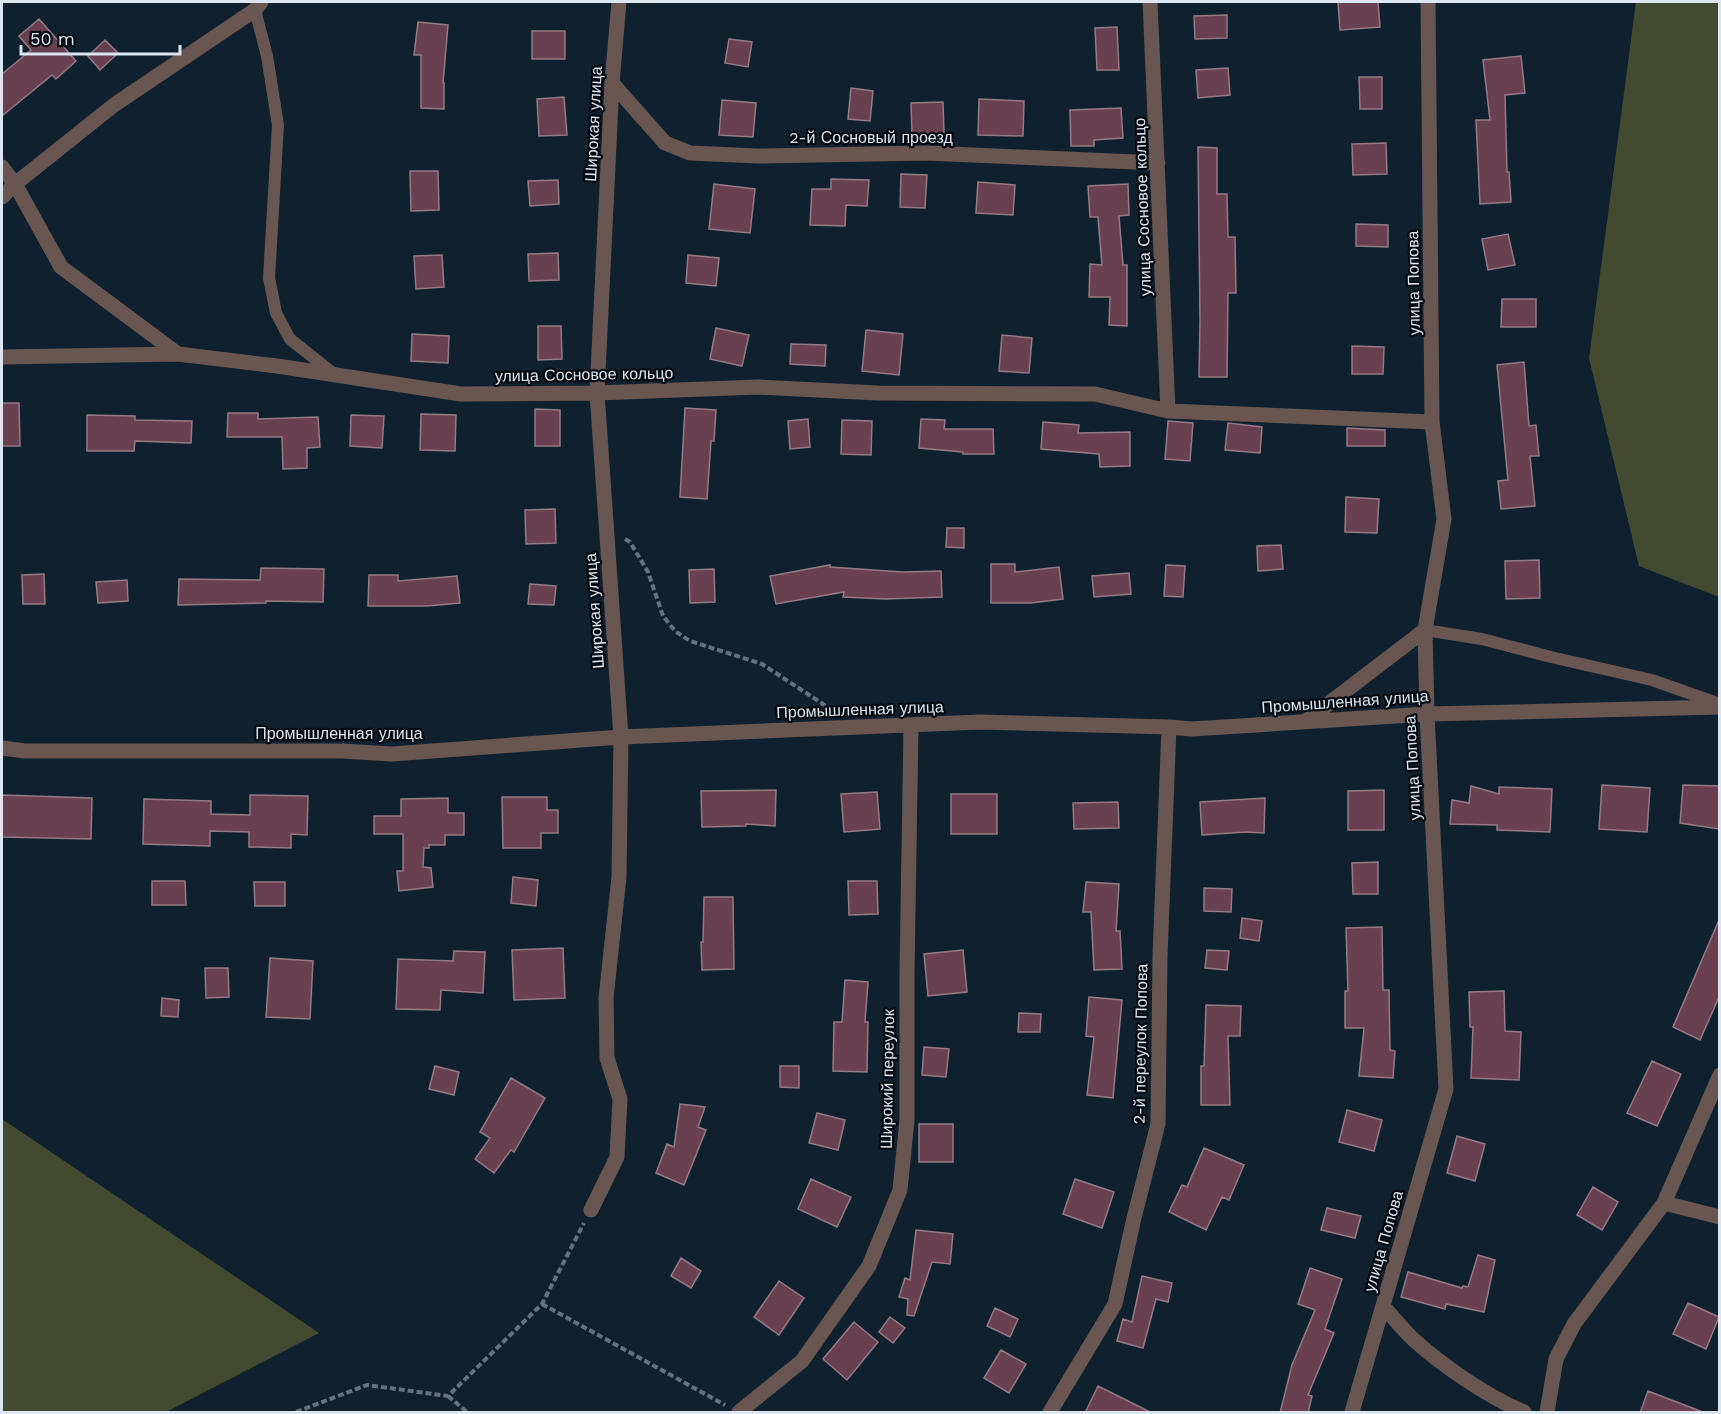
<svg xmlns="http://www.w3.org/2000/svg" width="1721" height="1414" font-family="'Work Sans',sans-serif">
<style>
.green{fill:#444a30}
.building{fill:#694050;stroke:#957a83;stroke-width:1.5}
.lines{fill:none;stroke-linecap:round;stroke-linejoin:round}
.path{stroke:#64737f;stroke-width:4;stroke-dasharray:6 3;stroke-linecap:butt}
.service{stroke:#6a5651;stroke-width:12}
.minor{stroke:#6a5651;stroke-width:15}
.labels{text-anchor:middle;stroke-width:4.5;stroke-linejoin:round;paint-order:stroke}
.street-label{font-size:16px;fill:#dbe6f0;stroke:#040a10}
</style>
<rect width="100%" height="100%" fill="#0f212f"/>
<path class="green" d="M1636 2H1719V597L1639 566 1589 358Z
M2 1119 319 1333 166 1412H2Z"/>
<path class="building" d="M1338 2H1378L1380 27 1340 30Z
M1227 15V38L1195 39 1194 16Z
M39 19 76 61 56 79 52 75 2 116V74L31 50 19 36Z
M418 22 448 25 443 83H444V109L421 108V55H414Z
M1117 27 1119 70H1097L1095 28Z
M532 31H565V59H532Z
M729 39 752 42 748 67 725 63Z
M105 40 118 53 100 70 88 56Z
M1521 56 1525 93 1505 95 1507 172H1509L1511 202 1480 204 1476 120H1490L1483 60Z
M1228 68 1230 95 1198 98 1196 70Z
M1359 77H1382V109H1360Z
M851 88 873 91 870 121 848 119Z
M564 97 567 135 539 136 537 99Z
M979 99 1024 101 1023 136 978 135Z
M722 100 756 103 753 137 719 135Z
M943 102 944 133 912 134 911 103Z
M1121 108 1123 138 1094 140V146H1071L1070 110Z
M1386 143 1387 174 1353 175 1352 144Z
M1198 147 1217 148V194H1227L1228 237H1235L1236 293H1228L1227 377H1199L1200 321Z
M410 171H438L439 210 411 211Z
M901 174 927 175 925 208 900 207Z
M831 179 869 180 867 206 846 205 845 226 810 225 812 189H831Z
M558 180 559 204 530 206 528 181Z
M978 182 1015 185 1013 215 976 213Z
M714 184 755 189 750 233 709 229Z
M1128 184 1129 215 1119 216 1123 265H1127V326L1109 325 1110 297H1089L1090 264 1102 265 1098 217H1090L1088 186Z
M1356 224 1388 225V247L1356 246Z
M1508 234 1515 265 1488 270 1482 239Z
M558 253 559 280 529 281 528 254Z
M442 255 444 287 416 289 414 256Z
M688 255 719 258 716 286 686 283Z
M1502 299H1536V327H1501Z
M538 326H561L562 359 538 360Z
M716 328 749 335 742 366 710 359Z
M866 330 903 334 899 375 862 371Z
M412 334 449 336 448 363 411 361Z
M1002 335 1032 338 1029 373 999 371Z
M791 344 826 345 825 366 790 364Z
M1352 346 1384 347 1383 374H1352Z
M1524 362 1529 426 1536 425 1539 456H1530L1535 506 1501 509 1498 481 1508 480 1497 365Z
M2 403H19L20 446H2Z
M685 408 716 410 714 441H711L707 499 680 497Z
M535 409 560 410V446H535Z
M228 413H258V419L318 417 320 447 307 448V468L283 469 282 437H227Z
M421 414 456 415 455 451 420 450Z
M87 415 135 416V420L192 421 191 443 135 441 134 451H87Z
M351 415 384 416 382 448 350 446Z
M808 419 810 447 790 449 788 421Z
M921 419 945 420 944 429H993L994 454H963V452L919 448Z
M842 420 872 421 871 455 841 454Z
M1168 421 1193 423 1190 461 1165 459Z
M1043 422 1079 425 1078 433 1130 432V466L1100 467 1099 454 1041 449Z
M1228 423 1262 427 1260 453 1225 450Z
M1347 428 1385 430V446H1347Z
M1346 497 1379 499 1377 533 1345 532Z
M555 509 556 543 526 544 525 510Z
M947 528H964V548L946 547Z
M1281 545 1283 569 1258 571 1257 546Z
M1539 560 1540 598 1506 599 1505 561Z
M991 564H1015V572L1059 567 1063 599 1031 603H991Z
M830 565V567L903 572 941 571 942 597 885 599 843 597 844 592 776 604 770 576Z
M1166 565 1185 566 1183 597 1164 596Z
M261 568 324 569 323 602 266 601V603L178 605 179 579 260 580Z
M714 569 715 602 690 603 689 570Z
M1129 573 1131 594 1094 597 1092 576Z
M44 574 45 604H23L22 575Z
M369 575H398V581L457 576 460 603 427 606H368Z
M127 580 128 601 98 603 96 582Z
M530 584 556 586 554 605 528 604Z
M1602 785 1650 788 1647 832 1599 829Z
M1683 785 1719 786V829L1680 823Z
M1471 786 1499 794V787L1552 789 1550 832 1497 830V825L1450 824 1452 800 1469 803Z
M776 790 775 826 746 824V826L702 827 701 791Z
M1384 790V830H1348V791Z
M877 792 880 829 844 832 841 794Z
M951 794H997V834H951Z
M2 795 92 798 91 839 2 837Z
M250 795 308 796 307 835 291 834V848L249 847V832L210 831V846L143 844 144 799 211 801V814L250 815Z
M502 797H547V810H558V833H541V848H503Z
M448 798V813H464V835H445V845H429V848H424L423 867 431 868 433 887 399 891 397 871H403V834H374V816H401V799Z
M1265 798 1264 833 1246 832 1202 835 1200 802Z
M1118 802 1119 828 1074 829 1073 803Z
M1378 862V894H1353L1352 863Z
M513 877 538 880 536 906 511 903Z
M152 881H185L186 905H152Z
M848 881H877L878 914 849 915Z
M254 882H285V906H255Z
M1086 882 1119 884 1116 931H1120L1122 969 1094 970 1091 912H1083Z
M1204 888 1232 889 1231 912 1204 911Z
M704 897H733L734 969 702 970 701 942H703Z
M1242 918 1262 921 1259 941 1240 938Z
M1719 920V997L1700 1040 1673 1027Z
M1382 927 1383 990H1389L1390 1050 1395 1051 1393 1078 1359 1076 1364 1028H1345V991H1348L1346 928Z
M563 948 565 998 514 1000 512 950Z
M963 950 967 992 928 996 924 954Z
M1207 950 1229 951 1227 970 1205 968Z
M454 951 485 952 483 993 441 990 440 1010 396 1009 398 959 453 961Z
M270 958 313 961 310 1019 266 1017Z
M205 968H228L229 997 206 998Z
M845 980 868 982 865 1022H868L867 1072 833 1071 834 1022H842Z
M1504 991 1505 1031 1521 1032 1519 1080 1471 1078 1473 1027H1470L1469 992Z
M1089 997 1122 1000 1113 1098 1087 1095 1094 1037 1086 1036Z
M162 998 179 1000 178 1017 161 1016Z
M1206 1005 1241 1006 1240 1036H1228L1230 1105H1201V1066H1204Z
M1019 1013 1041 1014 1040 1032H1018Z
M924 1047 949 1049 946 1077 922 1075Z
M1652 1061 1681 1074 1657 1126 1627 1113Z
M435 1066 459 1072 454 1095 429 1089Z
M780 1066H799V1088L780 1087Z
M511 1078 545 1098 514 1152 511 1150 494 1173 475 1159 490 1138 480 1132Z
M680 1104 705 1107 698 1127 706 1130 684 1185 656 1173 667 1144 674 1147Z
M1347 1110 1382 1120 1374 1151 1339 1142Z
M817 1113 845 1120 838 1150 809 1143Z
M919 1124H953V1162H919Z
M1457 1136 1485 1144 1475 1181 1447 1173Z
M1204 1148 1244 1165 1229 1200 1222 1197 1206 1230 1169 1212 1182 1185 1187 1187Z
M811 1179 851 1197 837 1227 798 1209Z
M1075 1179 1114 1192 1102 1228 1063 1214Z
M1593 1187 1618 1202 1602 1230 1577 1215Z
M1327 1208 1361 1216 1355 1238 1321 1230Z
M916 1230 953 1234 950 1264 932 1262 914 1316 907 1315 908 1299 899 1297 905 1278 910 1280Z
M1478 1255 1495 1260 1484 1312 1446 1304 1445 1309 1401 1297 1408 1272 1462 1288 1463 1286 1468 1287Z
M681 1258 701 1271 691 1288 671 1276Z
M1310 1268 1342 1279 1325 1329 1334 1333 1308 1395 1312 1396 1308 1413H1280L1292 1365 1315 1310 1298 1304Z
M1142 1276 1172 1283 1168 1302 1156 1299 1143 1348 1117 1341 1123 1319 1132 1322Z
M779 1281 804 1298 779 1335 754 1317Z
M1688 1303 1719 1317 1706 1349 1673 1334Z
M995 1308 1018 1319 1010 1337 987 1326Z
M890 1317 905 1328 893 1343 879 1332Z
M854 1322 878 1342 847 1380 823 1359Z
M1001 1350 1026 1364 1009 1393 984 1378Z
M1098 1386 1152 1413H1085Z
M1648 1391 1700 1411 1699 1413H1640Z"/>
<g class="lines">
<path class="path" d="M625 539 630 542 648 572 663 616 675 631 690 641 762 664 832 710
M542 1304 725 1405
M448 1396 467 1412
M296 1412 367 1385 448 1396 542 1304 584 1223"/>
<path class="service" d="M255 10 267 56 278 125 269 278 276 313 290 339 334 374
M1425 630 1482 639 1551 657 1652 680 1720 704"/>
<path class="minor" d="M1150 2 1168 411
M612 83 665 143 690 153 758 156 926 153 1158 163
M2 167 15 184 61 267 178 354
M2 197 15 184 114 105 255 10 261 2
M2 357 178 354 277 366 461 394 597 393 758 387 878 393 1095 394 1168 411 1432 422
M1306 721 1425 630
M2 748 25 751H342L392 754 621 737 980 722 1169 727 1192 729 1427 714 1720 707
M1664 1203 1720 1217
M591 1210 617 1157 620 1099 607 1058 606 998 619 877 621 737 597 393 612 83 619 2
M1383 1306C1393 1317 1403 1330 1414 1340 1443 1366 1488 1397 1524 1412
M739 1412 802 1361 869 1266 900 1190 907 1120V973L911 725
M1050 1412 1115 1304 1134 1218 1158 1124 1160 956 1169 727
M1352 1412 1446 1089 1427 714 1425 630 1444 519 1432 422 1428 2
M1547 1412 1556 1359 1574 1324 1664 1203 1720 1075"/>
</g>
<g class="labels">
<g class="street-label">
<text transform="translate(593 124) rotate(-87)" y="6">Широкая улица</text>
<text x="871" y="143">2-й Сосновый проезд</text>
<text transform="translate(1142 207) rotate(-92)" y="6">улица Сосновое кольцо</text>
<text transform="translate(1413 283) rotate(-91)" y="6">улица Попова</text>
<text transform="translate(584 374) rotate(-1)" y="6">улица Сосновое кольцо</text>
<text transform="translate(594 611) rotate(-94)" y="6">Широкая улица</text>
<text transform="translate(1345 701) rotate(-4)" y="6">Промышленная улица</text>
<text transform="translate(860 709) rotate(-2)" y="6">Промышленная улица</text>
<text x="339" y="739">Промышленная улица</text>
<text transform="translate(1412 768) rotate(-93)" y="6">улица Попова</text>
<text transform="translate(1140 1044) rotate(-89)" y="6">2-й переулок Попова</text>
<text transform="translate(887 1079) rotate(-89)" y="6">Широкий переулок</text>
<text transform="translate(1383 1241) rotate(-74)" y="6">улица Попова</text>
</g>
</g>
<rect width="1721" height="1414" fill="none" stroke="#dbe6f0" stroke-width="6"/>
<path d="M21 45v9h159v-9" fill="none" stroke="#dbe6f0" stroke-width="3"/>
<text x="30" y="45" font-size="18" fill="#dbe6f0" stroke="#040a10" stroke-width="4.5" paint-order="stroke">50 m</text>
</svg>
